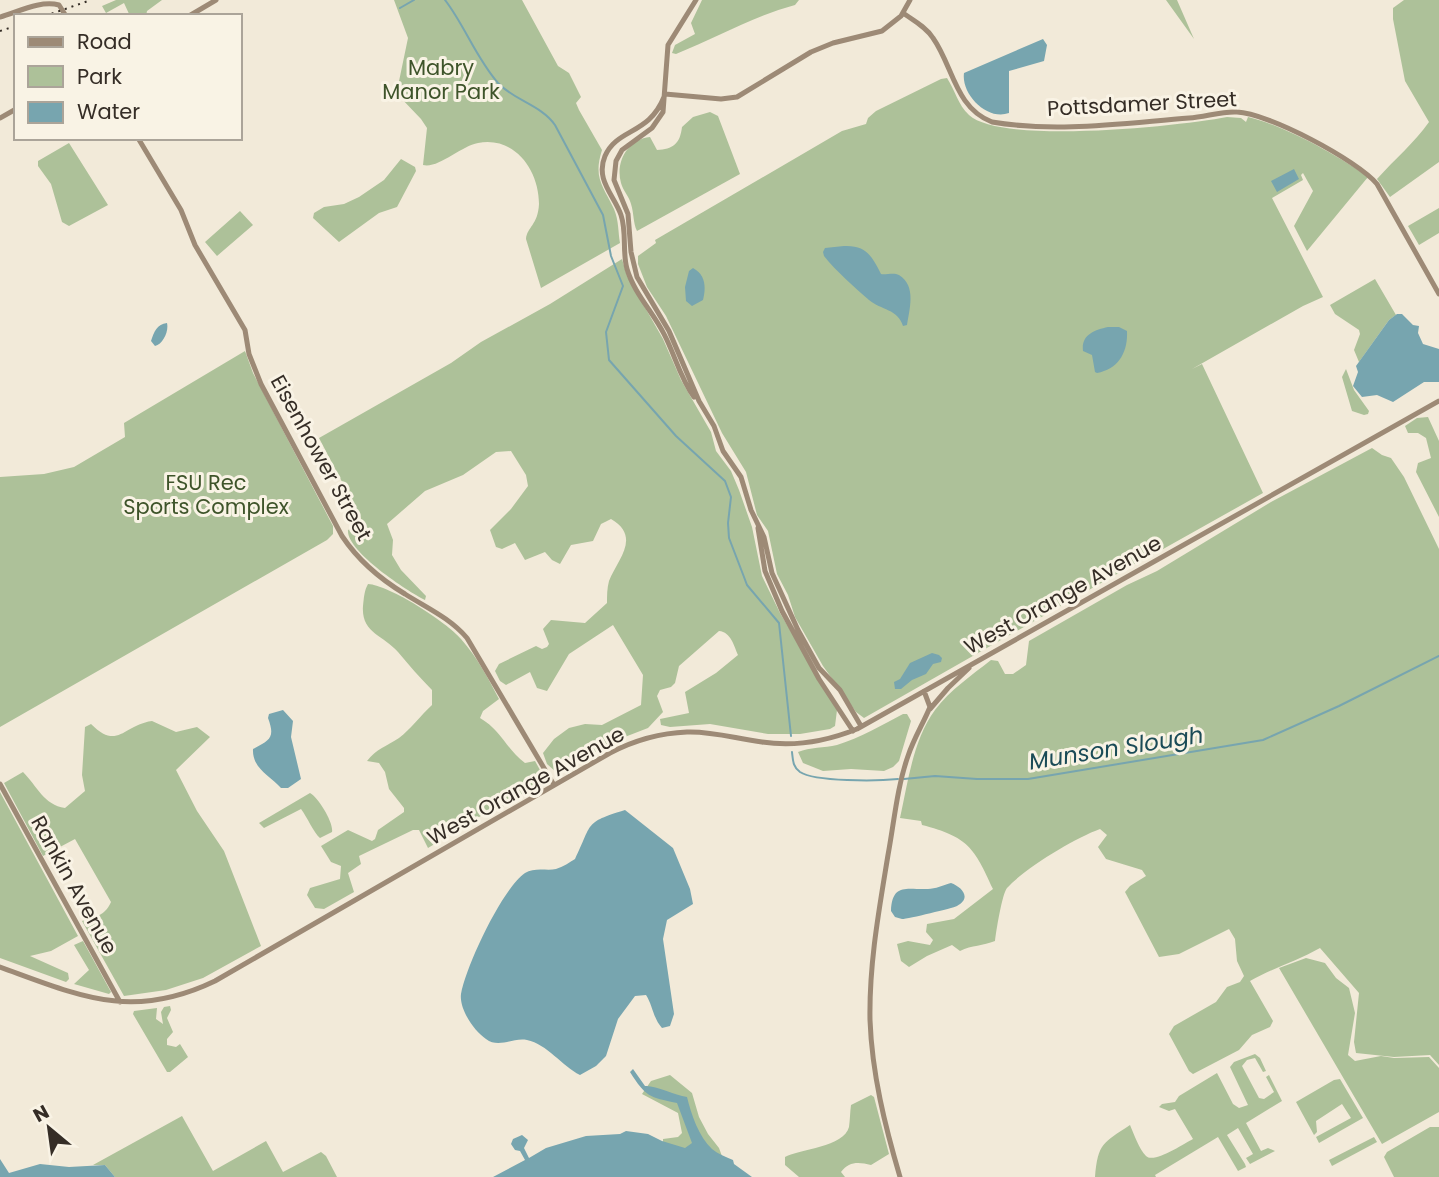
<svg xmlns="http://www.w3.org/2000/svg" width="1439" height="1177" font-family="Poppins,sans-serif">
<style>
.green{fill:#adc199}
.water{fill:#77a5af}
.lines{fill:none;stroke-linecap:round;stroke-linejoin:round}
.stream{stroke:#77a5af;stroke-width:2}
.secondary{stroke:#9d8a76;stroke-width:5}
.rail{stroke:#352d26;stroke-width:2;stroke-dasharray:2 5;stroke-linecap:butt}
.labels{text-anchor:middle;stroke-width:6;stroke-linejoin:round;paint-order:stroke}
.park-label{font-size:21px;fill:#3e542a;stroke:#f9f3e5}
.street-label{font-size:21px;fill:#352d26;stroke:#f9f3e5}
.water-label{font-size:23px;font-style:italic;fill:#1b4b57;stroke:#f9f3e5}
</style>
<rect width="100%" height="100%" fill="#f2ead9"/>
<path class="green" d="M116 0H162L147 11 146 16H130L124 3 106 13 102 6Z
M394 0H522L558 66 569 73 581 97 576 103 579 110 602 150C593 178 603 186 614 209 619 221 618 232 620 243L541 288 526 239C527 227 538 225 539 204 539 171 516 136 478 143 461 146 438 169 423 165L427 128 421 119 399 96 398 86 408 38Z
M702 0H799L795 5C754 16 716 38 676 54L672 53 675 45 695 34 691 23Z
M1166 0H1177L1194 39Z
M1404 0H1439V162L1390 197 1377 179C1395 159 1414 143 1429 122L1405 81 1393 19V8Z
M947 78C955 90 958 105 969 115 1001 145 1181 126 1227 117L1241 118 1246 122 1248 117C1283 125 1339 156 1368 177L1307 251 1294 226 1313 191 1303 173 1301 175 1303 180 1272 198 1323 297 1303 306 1192 369 1202 364 1263 493 1140 562 1135 556 1138 562 864 718 856 712 823 666 795 617 788 595 777 574 768 531 757 515 746 472 722 433 666 316 647 287 638 264V256L656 243 655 240 842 131 866 124 868 118 876 111 941 79Z
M710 112 718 116 740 174 637 231C633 223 634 213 631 204 629 196 623 191 621 183 615 162 628 139 650 137L657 150C673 149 680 144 682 127L693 117Z
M69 143 108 205 69 226 62 222 51 184 38 166V161Z
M401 159 415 167 416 171 397 207 379 213 339 242 313 218 314 213 324 207 344 204 359 197 384 180Z
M1439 208V233L1419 245 1408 226Z
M240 211 253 225 217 256 205 242Z
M622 259 627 276 663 339 681 380 711 432 716 451 731 471 739 490 752 527 762 576 780 613 837 710 835 726 830 729 800 734H768L710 724 670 727 661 725 660 719 689 713 685 692 716 673 738 655C734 646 731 632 719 631L679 666 675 683 671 687 660 690 657 696 663 712 648 728 617 740 562 770 556 772 547 764 543 753 554 739 569 728 585 724 602 725 641 705 643 675 613 625 569 654 547 691 537 688 530 672 506 685 500 681 495 671 499 664 536 646 542 649 547 647 549 644 543 629 551 620 585 623 607 603C607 596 607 588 609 581 617 560 642 537 611 519L601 524 593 541 571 545 560 564 552 560 545 552 525 560 515 543 502 549 496 547 490 530 511 509 528 486 526 475 511 451 496 452 463 475 425 491 387 524 393 540 392 555 401 570 426 596 425 600C407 591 346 551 348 530L361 524V518L319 438 451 363 481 342 550 304Z
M1375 279 1396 315 1389 320 1359 362 1354 350 1360 334 1359 330 1335 314 1330 305Z
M245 351 253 373 333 526V534L327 540 0 727V477L44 474 74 467 125 437 124 423Z
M1346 369 1354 390 1369 411 1368 414 1364 415 1352 411 1342 377Z
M1428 417 1439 441V517L1416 472 1418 463 1431 458 1426 438 1418 433H1408L1405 426 1417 418Z
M1372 448 1382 455 1391 458 1404 477 1439 549V1065L1430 1055 1394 1057 1356 1053 1354 1042 1359 993 1320 948C1297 961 1273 968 1250 981L1273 1021 1270 1027 1252 1035 1239 1050 1193 1074 1189 1071 1169 1034 1174 1026 1216 1002 1227 987 1240 982 1244 976 1237 961 1235 939 1229 929 1179 954 1159 957 1125 892 1130 886 1146 876 1142 870 1106 859 1098 847 1107 835 1100 829C1075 838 1025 868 1007 888 1002 894 996 932 995 941 983 946 972 945 960 951L952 945 927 956 909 967 901 961 897 944 908 941 930 945 933 940 926 932 927 924 954 919 993 889C974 847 968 837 922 825L921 821 900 818C908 782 913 740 935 710 950 690 972 675 991 660L998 661 1005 674H1013L1026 665 1029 641 1127 585 1157 571 1271 502Z
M368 584C389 585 447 622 461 639 477 657 488 678 499 699L483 711 480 718C501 730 507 750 525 763L535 761 545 779 504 806 489 811 428 848 419 830H413L359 856 361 864 348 873 354 892 324 909 315 908 307 895 310 888 340 879 341 866 331 862 321 846 348 830 372 841 375 839 378 830 404 812V808L389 789 385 772 379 763 367 761C376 749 387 746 399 738 411 729 420 716 432 705V690C420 678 409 665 398 652 383 635 361 633 363 606 364 598 364 591 368 584Z
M903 714H907L911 721 899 761 893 767 884 771 851 769 823 771 803 763 798 752C810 747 824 748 837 745 860 738 882 725 903 714Z
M152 721 176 732 197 727 210 737 176 770 197 811 224 851 261 946 203 978 166 990 124 996 82 921C96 916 104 917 111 902L75 839 43 856 4 783 23 772C37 786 44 805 65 808L85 791 82 775 85 727 91 724C118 751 123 725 152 721Z
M0 792 78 936 51 951 30 956 68 973 69 979 66 982 0 958Z
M310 793C318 797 334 823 332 832L320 838C314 833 307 817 301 809L264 828 259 823Z
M83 941 111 992 109 994 74 984 89 970 74 945Z
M1306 958 1325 963 1336 978 1349 988 1355 1013 1348 1055 1355 1061 1381 1056 1394 1058 1429 1057 1439 1068V1112L1382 1144 1279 968Z
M170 1006 171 1010 167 1018 173 1032 167 1039V1045L176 1047 180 1044 188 1057 170 1072H167L133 1014 134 1011 157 1008 156 1019 163 1024 161 1012 164 1007Z
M1255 1054 1260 1058 1266 1071 1263 1072 1255 1058 1247 1060 1242 1066 1259 1098 1264 1099 1274 1092 1266 1077 1269 1075 1282 1101 1246 1123 1261 1151 1268 1148 1275 1151 1250 1164 1246 1158 1253 1154 1238 1128 1227 1135 1245 1164 1246 1167 1238 1171 1218 1137 1155 1175 1156 1177H1095C1098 1143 1103 1143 1130 1125 1134 1134 1139 1149 1146 1156 1154 1164 1183 1144 1193 1139L1175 1109 1169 1111 1159 1107 1162 1104 1175 1102 1179 1096 1217 1073 1233 1104 1239 1108 1248 1105 1230 1067 1234 1062Z
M670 1075 692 1093 699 1117 708 1134 719 1148 723 1159 663 1144V1139L678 1137 682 1133 678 1113 642 1094 651 1081Z
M1340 1079 1363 1118 1319 1143 1316 1137 1351 1118 1342 1104 1316 1121 1317 1132 1314 1135 1296 1102 1334 1080Z
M871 1095 874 1097 889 1154 871 1165C859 1162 849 1161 841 1172L845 1177H799L785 1165V1157C800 1149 844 1147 849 1127 850 1120 850 1112 851 1105Z
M182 1116 213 1171 266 1141 283 1172 321 1152 326 1156 337 1177H115L105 1165H93Z
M1430 1127H1439V1177H1394L1384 1157 1387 1152Z
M1374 1137 1377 1142 1332 1166 1329 1160Z"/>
<path class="water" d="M1043 39 1047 45 1044 61 1009 71V113C987 121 961 94 964 73Z
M1294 169 1299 179 1277 192 1271 181Z
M844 246C866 245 872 256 881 274 886 275 894 272 899 275 917 286 909 310 907 325L903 326C898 309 881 310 869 300 854 287 836 271 824 256L823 252 825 248Z
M693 268C706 275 706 288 703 300L692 306 686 301 685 287 689 271Z
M1397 314H1402L1413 325 1419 326 1418 333 1423 344 1439 349V382H1424L1393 402 1377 395 1362 397 1353 386 1358 372 1356 366 1389 320Z
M167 323C169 331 163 344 155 346L151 341C154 332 157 324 167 323Z
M1108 327H1119L1127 331C1128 353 1118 369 1097 373L1095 372 1092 355 1083 351C1081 335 1094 330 1108 327Z
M932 653 939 655 942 658 941 662 933 664 926 674 912 680 901 689H895L894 682 900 679 910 663Z
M283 710 293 721 291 737 301 779 288 788H281C269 775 252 768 253 749 271 740 275 737 268 718L269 714Z
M625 810 673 848 690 889 693 904 667 920 663 939 674 1014 670 1026 662 1028C653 1018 653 1006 646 995L635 996 618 1019 606 1056 596 1066 580 1075C562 1066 547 1044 527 1040 513 1037 499 1049 486 1039 474 1031 459 1009 461 994 466 966 502 889 525 873 534 867 547 871 556 869 563 867 570 862 575 859 593 823 583 823 625 810Z
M951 883C962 887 972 898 957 906 953 908 908 919 902 919L895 917 891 911C892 882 908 890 928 889 935 889 944 885 951 883Z
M633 1069 645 1086C655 1085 674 1095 687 1097 691 1114 699 1137 712 1149 718 1154 726 1157 733 1160L734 1164 752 1177H493L525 1160 520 1151 515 1150 511 1144 513 1139 522 1135 528 1140 524 1148 529 1158 546 1148 586 1136 620 1134 626 1131 648 1134 662 1141 685 1148 692 1143 677 1103C649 1097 646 1097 630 1072Z
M0 1159 9 1173 40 1164 69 1167 105 1165 115 1177H0Z"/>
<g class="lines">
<path class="stream" d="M445 0C465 26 476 58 498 83 515 101 541 105 555 125L603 215 611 256 623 286 606 332 609 360 676 436 725 481 731 497 728 523 729 538 744 577 747 585 779 623 791 736
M400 8 414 0
M792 752C793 761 793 767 800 772 815 782 878 781 898 779
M904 779 935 776 977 779H1028L1263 740 1339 706 1439 656"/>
<path class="secondary" d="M696 0 668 45 663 112 652 128 622 150 616 161 614 180 628 214 631 252 637 277 669 331 699 401 714 426 723 451 741 477 751 510 764 537 772 573 798 630 819 668 840 690 861 726
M903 13C913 20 926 27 933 38 953 66 955 108 992 122 1057 133 1124 123 1189 118 1205 117 1222 111 1237 112 1268 113 1357 160 1377 184L1439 294
M189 16 216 0
M0 17C18 12 40 0 59 5L66 16
M665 94 721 99 737 97 811 52 833 43 882 31 901 16 910 0
M664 97C649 135 617 128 605 156 595 180 614 195 621 215 627 233 622 251 627 269 634 293 653 312 664 334 675 355 680 378 694 397
M0 118 16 109
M138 138 181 210 195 245 245 330 249 354 261 384 342 536C358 560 380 579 405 594 427 608 450 618 467 638L554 785
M758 528 765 571 782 611 819 679 853 731
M930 709 948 688 969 668
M0 784 120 1002
M0 967C80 996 132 1021 215 981L610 753C633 741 660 733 687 732 713 731 737 739 762 742 794 747 827 741 857 729L1439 401
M900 1177C885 1126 872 1074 870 1020 869 964 879 910 888 855 894 823 897 787 908 756 914 738 923 724 930 707L924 691"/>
<path class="rail" d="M45 16 91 0
M0 31 16 26"/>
</g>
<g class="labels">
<g class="park-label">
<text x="441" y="75">Mabry<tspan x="441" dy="24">Manor Park</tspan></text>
<text x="206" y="490">FSU Rec<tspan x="206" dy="24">Sports Complex</tspan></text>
</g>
<g class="street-label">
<text transform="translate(1142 104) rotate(-3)" y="7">Pottsdamer Street</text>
<text transform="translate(321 458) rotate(61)" y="7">Eisenhower Street</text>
<text transform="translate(1063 595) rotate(-29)" y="7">West Orange Avenue</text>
<text transform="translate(526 786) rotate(-29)" y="7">West Orange Avenue</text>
<text transform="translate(74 885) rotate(61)" y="7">Rankin Avenue</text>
</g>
<g class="water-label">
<text transform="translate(1116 748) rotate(-9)" y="8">Munson Slough</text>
</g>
</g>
<rect x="14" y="14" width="228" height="126" fill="#f9f3e5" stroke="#aba499" stroke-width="2"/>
<rect x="28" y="37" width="35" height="10" fill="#9d8a76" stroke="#aba499" stroke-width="2"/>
<text x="77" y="49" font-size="21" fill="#352d26">Road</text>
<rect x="28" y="66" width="35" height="21" fill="#adc199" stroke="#aba499" stroke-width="2"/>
<text x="77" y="84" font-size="21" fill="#352d26">Park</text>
<rect x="28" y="102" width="35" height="21" fill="#77a5af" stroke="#aba499" stroke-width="2"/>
<text x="77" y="119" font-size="21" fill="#352d26">Water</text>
<g transform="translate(49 1128) rotate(331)" stroke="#f9f3e5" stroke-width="5" paint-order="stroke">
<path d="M0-5L12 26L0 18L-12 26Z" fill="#352d26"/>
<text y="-10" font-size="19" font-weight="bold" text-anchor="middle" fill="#352d26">N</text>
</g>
</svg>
